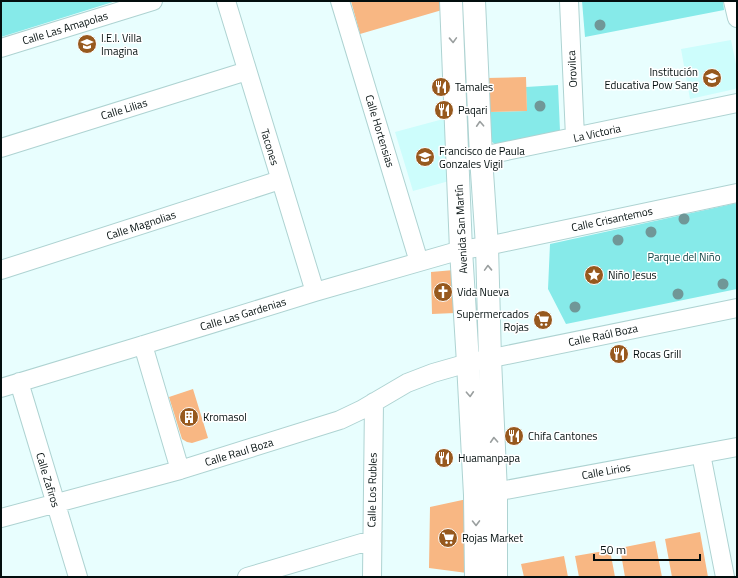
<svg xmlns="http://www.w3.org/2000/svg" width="738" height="578" font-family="'Titillium Web',sans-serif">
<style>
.built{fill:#cdfdfc}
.green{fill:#86eae9}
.building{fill:#f8b783}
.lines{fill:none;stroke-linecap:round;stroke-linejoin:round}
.minor-casing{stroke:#aed3d2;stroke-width:20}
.major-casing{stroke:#aed3d2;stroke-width:24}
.minor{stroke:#fff;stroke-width:18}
.major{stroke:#fff;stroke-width:22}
.tree{fill:#709797}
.oneway{stroke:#9a9f9f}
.labels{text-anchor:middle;stroke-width:3;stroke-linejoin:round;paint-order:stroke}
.street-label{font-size:11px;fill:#030e0e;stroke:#fff}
.poi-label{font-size:11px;fill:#030e0e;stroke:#fff;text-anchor:start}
.park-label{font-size:11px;fill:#0d4242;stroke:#fff}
</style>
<rect width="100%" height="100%" fill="#e8fefe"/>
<path class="built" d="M731 40 737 69V87L735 89 690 99 681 49Z
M447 118 449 181 413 191 395 132Z"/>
<path class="green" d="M1 1H116L1 37Z
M582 1H723L724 10 585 37Z
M558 85 560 131 497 146 490 140 489 112 527 111 526 87Z
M737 203V289L566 324 548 289 550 244Z"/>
<path class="building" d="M351 1H442V10L360 34Z
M526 77 527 111 489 112 487 78Z
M454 270 455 313 432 314 431 272Z
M193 389 208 438 192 443 187 442 182 439 169 397Z
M467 499V573L429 568 430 507Z
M700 532 708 577H672L665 539Z
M655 541 662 577H625L620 548Z
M610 550 615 577H579L575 556Z
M564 556 568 577H524L521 564Z"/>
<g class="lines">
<g class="minor-casing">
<path id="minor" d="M226 1 315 292
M340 1 419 262
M569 1 575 137
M733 1 737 18
M1 48 153 1
M1 148 247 71
M458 161 737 103
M1 270 280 180
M143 345 180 470
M19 382 78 577
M1 388 143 345 315 292 461 250 487 246 737 193
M701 454 725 577
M484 494 737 447
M1 518 180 470 340 420 361 410 407 383 433 373 468 363 737 308
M247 577 372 540
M372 577 374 402"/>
</g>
<g class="major-casing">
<path id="major" d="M451 1 461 250 468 363 475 495 476 577
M474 1 481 157 487 246 490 359 496 492V577"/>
</g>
<use href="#minor" class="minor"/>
<use href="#major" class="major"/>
</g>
<g class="tree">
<circle cx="600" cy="25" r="5.5"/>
<circle cx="540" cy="106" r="5.5"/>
<circle cx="684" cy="219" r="5.5"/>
<circle cx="651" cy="232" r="5.5"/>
<circle cx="618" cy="240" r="5.5"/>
<circle cx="723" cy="284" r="5.5"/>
<circle cx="678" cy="294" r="5.5"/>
<circle cx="575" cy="307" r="5.5"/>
</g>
<defs><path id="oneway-chevron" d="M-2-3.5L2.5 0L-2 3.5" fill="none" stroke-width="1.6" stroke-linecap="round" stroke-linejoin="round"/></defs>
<g class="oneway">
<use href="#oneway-chevron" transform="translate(453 40) rotate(88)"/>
<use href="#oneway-chevron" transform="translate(480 124) rotate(-93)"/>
<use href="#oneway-chevron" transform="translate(488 268) rotate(-92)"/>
<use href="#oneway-chevron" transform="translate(470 394) rotate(87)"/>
<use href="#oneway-chevron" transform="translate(494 440) rotate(-93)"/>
<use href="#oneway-chevron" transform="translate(476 523) rotate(89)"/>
</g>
<defs>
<g id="school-disc" transform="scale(1)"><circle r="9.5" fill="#97591e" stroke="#fff"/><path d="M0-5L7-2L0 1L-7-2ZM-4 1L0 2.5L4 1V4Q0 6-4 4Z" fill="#fff"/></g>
<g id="restaurant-disc" transform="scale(1)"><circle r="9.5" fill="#97591e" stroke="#fff"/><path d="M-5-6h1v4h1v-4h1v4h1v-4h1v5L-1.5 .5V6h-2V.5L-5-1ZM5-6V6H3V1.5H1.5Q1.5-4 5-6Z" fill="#fff"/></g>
<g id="sight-disc" transform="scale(1)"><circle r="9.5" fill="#97591e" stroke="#fff"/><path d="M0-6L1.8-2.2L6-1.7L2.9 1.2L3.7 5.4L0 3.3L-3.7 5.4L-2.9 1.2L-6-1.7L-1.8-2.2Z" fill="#fff"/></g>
<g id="church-disc" transform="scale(1)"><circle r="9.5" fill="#97591e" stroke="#fff"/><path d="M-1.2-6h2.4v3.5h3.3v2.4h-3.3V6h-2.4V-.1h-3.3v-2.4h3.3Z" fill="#fff"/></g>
<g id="supermarket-disc" transform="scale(1)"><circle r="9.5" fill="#97591e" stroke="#fff"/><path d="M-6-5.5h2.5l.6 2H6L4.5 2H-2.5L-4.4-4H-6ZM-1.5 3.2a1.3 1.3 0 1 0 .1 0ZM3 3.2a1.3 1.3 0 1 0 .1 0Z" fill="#fff"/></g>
<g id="building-disc" transform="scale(1)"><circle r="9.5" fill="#97591e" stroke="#fff"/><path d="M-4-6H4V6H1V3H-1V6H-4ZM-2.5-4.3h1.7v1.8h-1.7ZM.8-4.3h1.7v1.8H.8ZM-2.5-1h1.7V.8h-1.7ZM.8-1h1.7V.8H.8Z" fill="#fff"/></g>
</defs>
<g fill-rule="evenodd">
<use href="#school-disc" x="87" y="44"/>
<use href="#school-disc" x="712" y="78"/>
<use href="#restaurant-disc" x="441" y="87"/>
<use href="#restaurant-disc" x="444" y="110"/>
<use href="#school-disc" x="425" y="157"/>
<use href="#sight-disc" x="594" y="275"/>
<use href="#church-disc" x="443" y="292"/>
<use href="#supermarket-disc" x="543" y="320"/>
<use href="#restaurant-disc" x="619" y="354"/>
<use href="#building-disc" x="189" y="417"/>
<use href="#restaurant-disc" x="514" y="436"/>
<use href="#restaurant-disc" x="444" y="458"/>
<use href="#supermarket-disc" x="448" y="538"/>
</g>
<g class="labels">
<g class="street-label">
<text transform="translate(65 28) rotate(-17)" y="4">Calle Las Amapolas</text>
<text transform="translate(572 69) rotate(-93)" y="4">Orovilca</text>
<text transform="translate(124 109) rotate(-17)" y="4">Calle Lilias</text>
<text transform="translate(380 131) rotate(73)" y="4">Calle Hortensias</text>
<text transform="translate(597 133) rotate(-12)" y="4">La Victoria</text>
<text transform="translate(270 147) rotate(73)" y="4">Tacones</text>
<text transform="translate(612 219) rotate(-12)" y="4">Calle Crisantemos</text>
<text transform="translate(141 225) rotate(-18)" y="4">Calle Magnolias</text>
<text transform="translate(461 229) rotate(-93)" y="4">Avenida San Martín</text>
<text transform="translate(243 314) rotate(-17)" y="4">Calle Las Gardenias</text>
<text transform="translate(603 335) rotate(-12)" y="4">Calle Raúl Boza</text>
<text transform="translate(239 452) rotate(-17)" y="4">Calle Raul Boza</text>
<text transform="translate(606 471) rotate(-10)" y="4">Calle Lirios</text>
<text transform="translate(48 480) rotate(73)" y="4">Calle Zafiros</text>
<text transform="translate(372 490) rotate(-89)" y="4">Calle Los Rubles</text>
</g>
<g class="poi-label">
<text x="101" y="42">I.E.I. Villa<tspan x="101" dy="13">Imagina</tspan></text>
<text x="698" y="76" text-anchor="end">Institución<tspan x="698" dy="13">Educativa Pow Sang</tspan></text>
<text x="455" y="91">Tamales</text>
<text x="458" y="114">Paqari</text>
<text x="439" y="155">Francisco de Paula<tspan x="439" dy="13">Gonzales Vigil</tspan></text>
<text x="608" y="279">Niño Jesus</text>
<text x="457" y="296">Vida Nueva</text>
<text x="529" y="318" text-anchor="end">Supermercados<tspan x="529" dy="13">Rojas</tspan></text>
<text x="633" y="358">Rocas Grill</text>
<text x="203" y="421">Kromasol</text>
<text x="528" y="440">Chifa Cantones</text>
<text x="458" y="462">Huamanpapa</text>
<text x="462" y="542">Rojas Market</text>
</g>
<g class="park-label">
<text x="684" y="261">Parque del Niño</text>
</g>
</g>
<rect width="738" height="578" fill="none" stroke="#030e0e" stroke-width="4"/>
<path d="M594 554v6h106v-6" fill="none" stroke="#030e0e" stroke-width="2"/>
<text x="600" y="554" font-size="12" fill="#030e0e" stroke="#ffffff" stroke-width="3" paint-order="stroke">50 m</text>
</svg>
